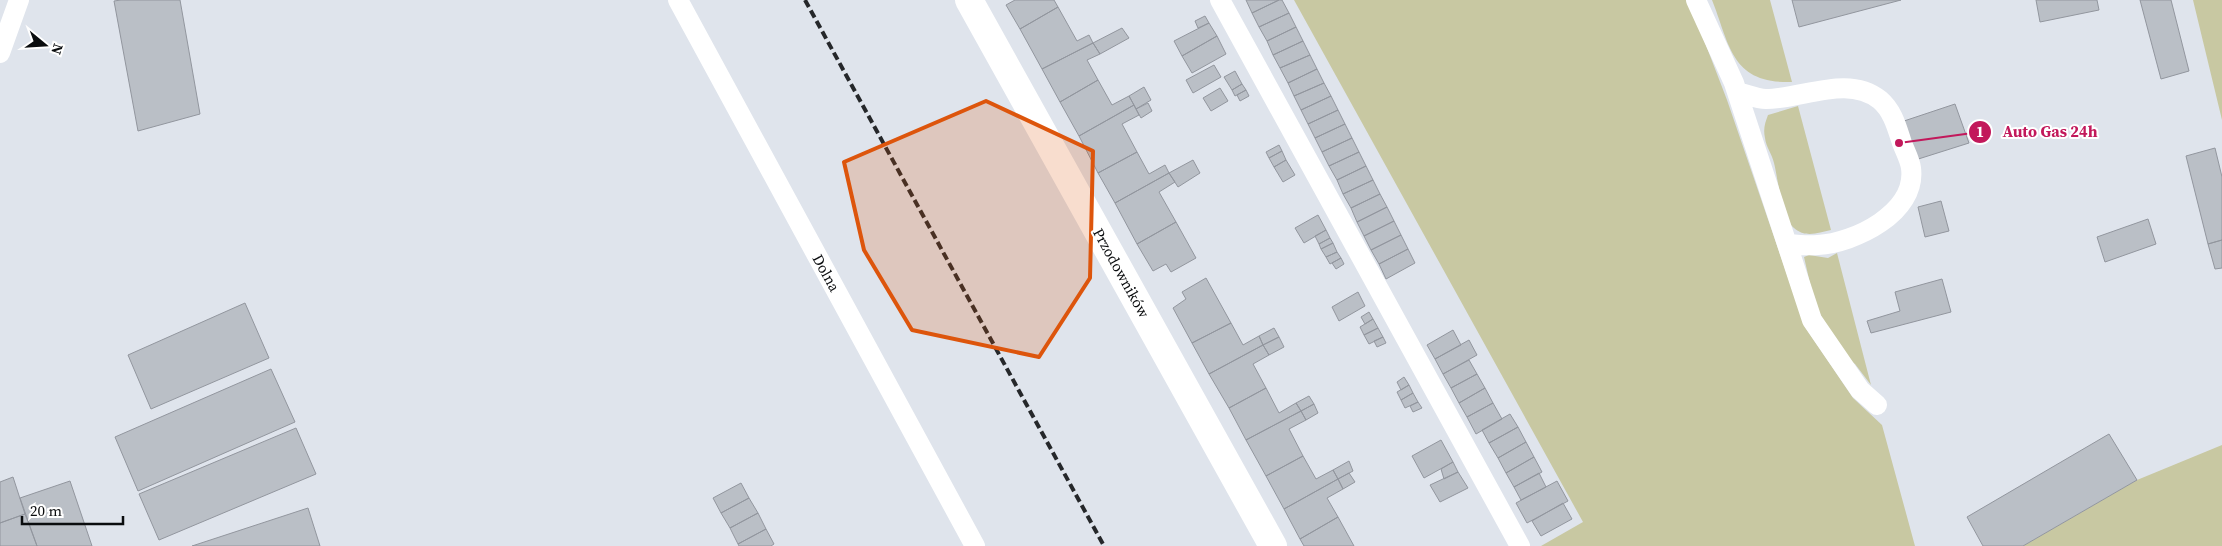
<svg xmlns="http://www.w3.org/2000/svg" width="2222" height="546" font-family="'Source Serif 4',serif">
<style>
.green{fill:#c8c8a2}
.building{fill:#babfc6;stroke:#92969e}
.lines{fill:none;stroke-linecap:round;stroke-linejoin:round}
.service{stroke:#fff;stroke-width:20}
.minor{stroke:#fff;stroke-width:28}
.rail{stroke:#25272a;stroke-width:4;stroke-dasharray:8 4;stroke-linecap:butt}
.marked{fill:#dd550c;fill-opacity:0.2;stroke:#dd550c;stroke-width:4;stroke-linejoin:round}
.labels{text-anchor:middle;stroke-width:4;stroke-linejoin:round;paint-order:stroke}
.street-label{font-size:15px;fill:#0a0c0e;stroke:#fff}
.leader{fill:none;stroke:#c2185b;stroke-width:2}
.callout-dot{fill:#c2185b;stroke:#fff;stroke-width:2}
.mark-label{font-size:15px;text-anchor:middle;font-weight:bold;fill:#fff}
.callout-label{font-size:16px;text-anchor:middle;font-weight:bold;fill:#c2185b;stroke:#fff;stroke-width:4;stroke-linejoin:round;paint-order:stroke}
</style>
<rect width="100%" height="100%" fill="#dfe4ec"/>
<path class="green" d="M1294 0H1686L1694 14 1727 100 1805 327 1853 398 1882 425 1915 546H1541L1583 522Z
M1712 0H1770L1792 82C1731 84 1730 45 1712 0Z
M2193 0H2222V120Z
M1798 106 1831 230C1818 233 1805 238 1794 228 1782 218 1778 179 1774 163 1772 154 1766 147 1765 138 1763 129 1765 123 1768 115Z
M1837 253 1871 385 1855 364 1840 353 1831 337 1814 301 1804 257 1809 255 1828 258Z
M2222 445V546H2023L2137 480Z"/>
<path class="building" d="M121 0H180L200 114 138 131 114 1Z
M1015 0H1054L1058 7 1020 29 1006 5Z
M1246 0H1279L1252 13Z
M1279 0H1282L1289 13 1259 27 1252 13Z
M1792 0H1901L1799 27Z
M2036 0H2097L2099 10 2040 22Z
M2140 0H2171L2189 71 2161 79Z
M1058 7 1077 41 1089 35 1093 43 1042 69 1020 29Z
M1289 13 1296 27 1267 41 1259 27Z
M1205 16 1209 23 1198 28 1195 21Z
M1209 23 1217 36 1182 56 1174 41Z
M1296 27 1303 41 1273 55 1267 41Z
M1122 28 1129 38 1100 54 1093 43Z
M1217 36 1226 54 1192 73 1182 56Z
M1303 41 1310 55 1280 68 1273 55Z
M1093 43 1100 54 1087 60 1098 80 1060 102 1042 69Z
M1310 55 1317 69 1288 83 1280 68Z
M1214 65 1221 77 1193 93 1186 80Z
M1317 69 1324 83 1294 96 1288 83Z
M1235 71 1242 84 1232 90 1224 77Z
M1098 80 1112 105 1129 96 1134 105 1079 136 1060 102Z
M1324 83 1331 96 1301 110 1294 96Z
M1242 84 1246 90 1235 96 1232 90Z
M1144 87 1151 100 1136 109 1129 96Z
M1220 88 1228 101 1211 111 1203 98Z
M1246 90 1249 96 1240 101 1237 95Z
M1331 96 1338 110 1308 124 1301 110Z
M1148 103 1152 111 1141 118 1136 109Z
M1955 104 1969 143 1912 161 1898 123Z
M1134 105 1139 115 1122 124 1137 152 1098 173 1079 136Z
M1338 110 1345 124 1315 138 1308 124Z
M1345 124 1352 138 1322 152 1315 138Z
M1352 138 1359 152 1329 166 1322 152Z
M1279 145 1282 151 1269 158 1266 152Z
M2215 148 2222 177V240L2208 244 2186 156Z
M1282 151 1286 160 1274 167 1269 158Z
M1137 152 1149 174 1165 165 1169 173 1115 203 1098 173Z
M1359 152 1366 166 1337 180 1329 166Z
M1193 160 1200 173 1178 187 1169 173Z
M1286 160 1295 175 1283 182 1274 167Z
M1366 166 1373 180 1343 194 1337 180Z
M1169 173 1175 182 1159 192 1176 222 1137 244 1115 203Z
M1373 180 1380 194 1351 208 1343 194Z
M1380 194 1387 207 1357 222 1351 208Z
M1941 201 1949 231 1925 237 1918 207Z
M1387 207 1394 221 1364 236 1357 222Z
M1318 215 1326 230 1304 243 1295 228Z
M2148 219 2156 244 2105 262 2097 237Z
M1394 221 1401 235 1371 250 1364 236Z
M1176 222 1196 258 1171 272 1166 264 1153 271 1137 244Z
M1326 230 1330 238 1319 244 1315 236Z
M1401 235 1408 249 1379 264 1371 250Z
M1330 238 1333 243 1321 249 1319 244Z
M2222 240V268L2215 269 2208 244Z
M1333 243 1337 252 1326 257 1321 249Z
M1408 249 1415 263 1386 279 1379 264Z
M1337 252 1341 258 1330 264 1326 257Z
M1341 258 1344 264 1336 269 1332 263Z
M1206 278 1231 323 1192 343 1173 308 1186 299 1182 292Z
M1942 279 1951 312 1871 333 1867 321 1900 311 1895 292Z
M1358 292 1365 306 1339 321 1332 307Z
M245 303 269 358 151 409 128 355Z
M1369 312 1373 319 1365 324 1361 317Z
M1373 319 1378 328 1364 335 1360 327Z
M1231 323 1243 345 1259 336 1263 345 1209 374 1192 343Z
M1274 328 1279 337 1263 345 1259 336Z
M1378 328 1383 337 1369 344 1364 335Z
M1453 330 1461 345 1435 359 1427 345Z
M1279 337 1284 347 1269 355 1263 345Z
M1383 337 1386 343 1377 347 1374 341Z
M1469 340 1477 355 1443 374 1435 359Z
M1263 345 1269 355 1253 364 1266 388 1229 408 1209 374Z
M1469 360 1477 374 1451 388 1443 374Z
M271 369 295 422 138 491 115 437Z
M1477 374 1485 388 1459 403 1451 388Z
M1404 377 1409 385 1401 390 1397 382Z
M1409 385 1413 393 1401 400 1397 392Z
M1266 388 1279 413 1296 403 1301 411 1246 440 1229 408Z
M1485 388 1493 403 1467 417 1459 403Z
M1413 393 1418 402 1405 408 1401 400Z
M1309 396 1314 404 1301 411 1296 403Z
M1418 402 1422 408 1413 412 1410 406Z
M1493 403 1502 419 1476 434 1467 417Z
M1314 404 1318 413 1306 420 1301 411Z
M1301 411 1306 420 1289 429 1303 456 1266 476 1246 440Z
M1510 414 1518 427 1489 443 1482 430Z
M1518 427 1526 442 1498 458 1489 443Z
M296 428 316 474 159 540 139 494Z
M2109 434 2137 480 2023 546H1983L1967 517Z
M1441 440 1453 462 1424 478 1412 456Z
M1526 442 1534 457 1506 473 1498 458Z
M1303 456 1316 479 1333 470 1338 479 1284 509 1266 476Z
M1534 457 1542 472 1514 487 1506 473Z
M1349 461 1353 471 1338 479 1333 470Z
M1453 462 1458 472 1444 479 1441 469Z
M1458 472 1468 488 1440 502 1430 485Z
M1349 473 1355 482 1343 489 1338 479Z
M1539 473 1546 487 1521 500 1514 487Z
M13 477 25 514 0 523V482Z
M1338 479 1343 489 1327 498 1338 517 1300 539 1284 509Z
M70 481 92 546H37L20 498Z
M1557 481 1568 501 1527 523 1516 503Z
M741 483 749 498 721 513 713 498Z
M749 498 758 513 730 528 721 513Z
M1563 503 1572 519 1541 536 1532 521Z
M308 508 320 546H192Z
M758 513 766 529 738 544 730 528Z
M25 514 37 546H0V523Z
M1338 517 1354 546H1304L1300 539Z
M766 529 774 544 771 546H739L738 544Z"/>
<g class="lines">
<path class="service" d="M678 0 975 546
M1220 0 1520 546
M1696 0 1734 83 1812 320 1860 390 1877 405
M0 53 19 0
M1737 92C1746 94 1757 99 1766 99 1803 99 1848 74 1880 100 1893 111 1897 128 1902 143 1905 151 1910 160 1911 168 1917 213 1854 243 1818 245 1808 246 1798 245 1788 244"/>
<path class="minor" d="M969 0 1273 546"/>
<path class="rail" d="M805 0 1104 546"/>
</g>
<path class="marked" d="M986 101 1093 151 1090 278 1039 357 912 330 864 250 844 162Z"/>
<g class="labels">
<g class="street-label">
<text transform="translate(826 273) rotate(61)" y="5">Dolna</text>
<text transform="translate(1121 273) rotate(61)" y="5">Przodowników</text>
</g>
</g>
<path class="leader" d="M1899 143L1980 132"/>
<g class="callout-dot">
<circle cx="1899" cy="143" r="5"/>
<circle cx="1980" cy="132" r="12"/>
</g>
<g class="mark-label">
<text x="1980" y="137">1</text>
</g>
<g class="callout-label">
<text x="2050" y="137">Auto Gas 24h</text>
</g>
<g transform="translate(45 45) rotate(108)" stroke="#ffffff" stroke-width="4" paint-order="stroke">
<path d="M0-4L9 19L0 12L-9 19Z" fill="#0a0c0e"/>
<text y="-8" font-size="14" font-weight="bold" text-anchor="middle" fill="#0a0c0e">N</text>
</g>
<path d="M22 516v8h101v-8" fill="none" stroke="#0a0c0e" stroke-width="2.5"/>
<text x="30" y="516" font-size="15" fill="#0a0c0e" stroke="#ffffff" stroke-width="4" paint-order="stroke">20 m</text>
</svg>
